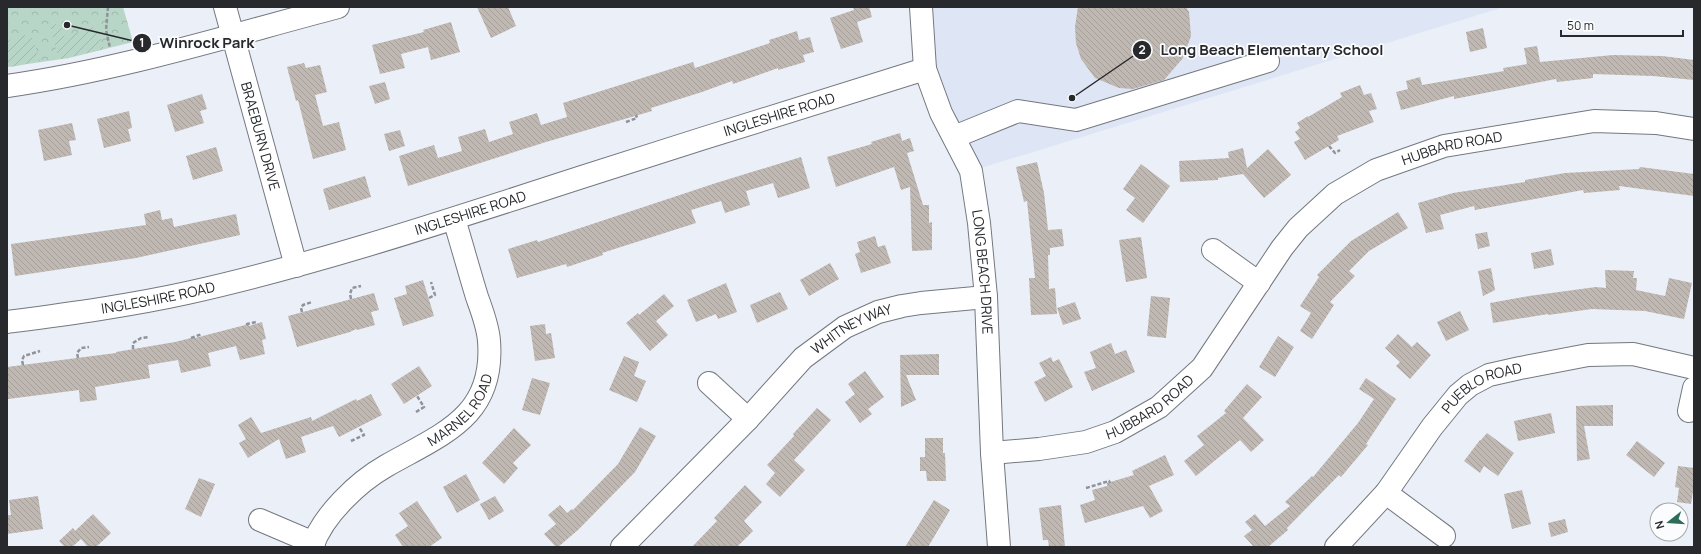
<svg xmlns="http://www.w3.org/2000/svg" width="1701" height="554" font-family="Manrope,sans-serif">
<style>
.built{fill:#dee5f5}
.forest{fill:url(#forest-crowns)}
.garden{fill:url(#garden-furrows)}
.building{fill:url(#building-back-hatch)}
.lines{fill:none;stroke-linecap:round;stroke-linejoin:round}
.minor-casing{stroke:#747880;stroke-width:24}
.path{stroke:#909399;stroke-width:2.5;stroke-dasharray:4 2;stroke-linecap:butt}
.minor{stroke:#fff;stroke-width:22}
.labels{text-anchor:middle;stroke-width:3.5;stroke-linejoin:round;paint-order:stroke}
.street-label{font-size:14px;fill:#27292c;stroke:#fbfcfe}
.leader{fill:none;stroke:#27292c;stroke-width:1.5}
.callout-dot{fill:#27292c;stroke:#fbfcfe;stroke-width:1.5}
.mark-label{font-size:12px;text-anchor:middle;font-weight:bold;fill:#fff}
.callout-label{font-size:15px;text-anchor:middle;font-weight:bold;fill:#27292c;stroke:#fbfcfe;stroke-width:3.5;stroke-linejoin:round;paint-order:stroke}
</style>
<defs>
<pattern id="forest-crowns" width="20" height="18" patternUnits="userSpaceOnUse"><rect width="20" height="18" fill="#b8d6c7"/><path d="M2 6a3 3 0 1 1 6 0M12 15a3 3 0 1 1 6 0" fill="none" stroke="#9eb8ab"/></pattern>
<pattern id="garden-furrows" width="10" height="10" patternUnits="userSpaceOnUse"><rect width="10" height="10" fill="#b8d6c7"/><path d="M-1 1l2-2M0 10L10 0M9 11l2-2" fill="none" stroke="#9eb8ab"/></pattern>
<pattern id="building-back-hatch" width="6" height="6" patternUnits="userSpaceOnUse"><rect width="6" height="6" fill="#c0b8b2"/><path d="M-1 5l2 2M0 0l6 6M5-1l2 2" fill="none" stroke="#a59e99"/></pattern>
</defs>
<rect width="100%" height="100%" fill="#ebeff8"/>
<path class="built" d="M921 7H1504L971 171 941 113Z"/>
<path class="forest" d="M7 7H123L133 42 69 58 7 67Z"/>
<path class="garden" d="M56 24 60 25 65 37 96 26 104 49 61 59 58 57 51 30V27Z
M25 35 31 36 33 39 40 61 11 67C7 62 3 44 10 40 14 37 21 36 25 35Z"/>
<path class="building" d="M477 7H508L516 26 491 38Z
M853 7H869L872 17 857 22 863 42 841 49 830 18 854 10Z
M1078 7H1186L1189 12 1191 36 1183 58 1164 80 1133 89 1119 88 1095 78 1081 59 1076 43 1075 27Z
M451 22 460 52 431 60 428 47 401 54 405 68 380 74 372 45 424 32 423 30Z
M1483 28 1487 48 1470 52 1466 32Z
M797 31 799 40 810 37 814 52 803 55 805 62 778 70V68L733 84 732 81 702 92 651 108 652 111 546 142 408 186 399 156 434 145 438 158 462 151 458 137 485 129 489 142 513 134 509 122 537 113 541 125 567 117 563 103 693 62 695 68 770 43 769 40Z
M1537 46 1540 62 1613 55 1662 56 1694 60V80L1653 76 1593 74V78L1557 82 1556 79 1454 99V96L1401 110 1396 92 1408 89 1406 81 1420 77 1422 85 1504 71 1503 68 1527 64 1524 48Z
M304 63 306 68 320 65 327 92 315 95 323 126 339 122 346 150 313 159 298 100 296 101 287 67Z
M385 82 390 99 375 104 369 86Z
M1360 85 1364 95 1371 93 1377 109 1369 111 1374 122 1337 136 1339 140 1305 160 1294 142 1300 139 1295 132 1300 128 1297 123 1308 116V117L1342 97 1340 93Z
M202 94 207 109 200 111 204 123 175 132 167 105Z
M129 111 132 128 128 129 131 141 104 148 97 119Z
M72 123 76 140 69 141 72 155 44 161 38 130Z
M400 130 405 146 389 151 384 134Z
M900 133 902 141 910 138 914 151 907 153 923 205H929V223L932 222V250L912 251 910 187 901 190 894 167 836 187 827 157 872 144 871 142Z
M216 147 223 171 193 180 186 156Z
M1243 148 1247 168 1268 149 1291 175 1264 198 1243 174 1218 178V180L1180 182 1179 161 1229 158 1228 152Z
M801 157 810 188 778 198 773 183 746 191 750 205 725 213 721 201 691 210 696 223 602 253 603 255 567 267 566 264 517 278 508 249 537 240 538 242 716 183Z
M1037 162 1044 193 1048 230 1062 229 1064 246 1050 248V255H1048L1049 289 1055 288 1057 314 1031 315 1029 278H1035L1027 201 1024 202 1016 167Z
M1141 164 1170 186 1143 223 1126 210 1135 198 1123 189Z
M1640 167 1694 174V196L1619 186 1620 190 1584 193 1583 190 1475 210 1474 206 1440 215 1444 229 1426 233 1418 203 1453 193 1525 182V180L1565 173 1639 169Z
M365 176 371 197 329 210 323 189Z
M160 210 162 220 172 218 174 227 236 214 240 235 136 258 15 276 11 244 146 225 144 214Z
M1398 212 1408 228 1369 251 1349 271 1355 276 1330 302 1334 305 1312 339 1300 331 1311 313 1300 306 1319 277 1317 275 1351 241Z
M1487 232 1490 246 1478 249 1475 234Z
M875 236 878 247 885 245 891 263 861 273 855 254 860 252 857 242Z
M1141 237 1147 278 1126 282 1119 240Z
M1551 249 1554 265 1534 269 1531 253Z
M830 263 839 279 809 296 800 280Z
M1491 268 1495 290 1483 296 1478 271Z
M1605 270 1634 271 1633 278H1637L1636 290 1665 296 1669 278 1692 283 1684 319 1645 311 1592 309 1548 315V314L1493 323 1490 303 1529 296 1596 287 1606 288Z
M423 280 434 316 403 326 394 298 407 294 405 286Z
M726 283 737 312 718 319 716 314 696 322 687 300Z
M780 292 788 309 757 323 750 305Z
M374 293 379 310 371 312 375 325 357 330 356 329 350 332 297 347 288 316Z
M664 294 674 306 656 321 668 335 650 351 626 323 638 313 639 315Z
M1151 296 1170 298 1166 338 1147 336Z
M1075 302 1081 319 1063 325 1057 308Z
M1460 311 1469 330 1446 341 1437 322Z
M262 322 266 339 262 340 265 354 240 360 236 346 208 353 211 366 181 373 178 360 148 365 150 378 95 387 97 400 80 402 79 390 8 399 7 367 116 353V352L175 342 195 337V338L249 324V326Z
M545 324 546 334 551 333 555 358 535 361 530 326Z
M1398 334 1412 347 1417 342 1431 355 1410 379 1396 366 1400 362 1385 348Z
M1278 336 1294 347 1275 377 1259 367Z
M1111 343 1115 354 1126 350 1135 372 1092 391 1084 372 1096 368 1090 352Z
M939 354V375H906L916 400 901 407 900 355Z
M624 356 639 362 634 376 646 381 637 402 609 390Z
M1051 357 1053 362 1059 359 1073 387 1045 402 1034 382 1046 376 1039 363Z
M419 366 432 386 404 404 391 384Z
M865 371 884 397 868 409 872 414 860 423 845 402 855 394 848 384Z
M532 378 550 383 540 415 522 410Z
M1366 378 1396 399 1366 444 1368 445 1341 477 1339 475 1287 528 1288 530 1268 547H1254L1244 536 1252 530 1245 522 1255 514 1265 526 1290 506 1285 502 1312 476 1313 477 1358 423 1374 399 1359 389Z
M1247 384 1262 397 1243 418 1264 440 1251 452 1240 440 1196 476 1184 461 1204 445 1197 436 1226 413 1224 411Z
M371 394 382 415 339 437 333 426 301 437 306 452 286 459 279 439 248 458 239 443 246 439 238 425 251 417 261 433 311 417 312 421 356 399 357 401Z
M1613 405V426H1584L1590 459 1577 461 1576 406Z
M817 408 831 420 794 460 805 470 780 497 766 484 775 473 767 465 794 436 793 434Z
M1551 413 1555 433 1518 441 1514 421Z
M640 427 656 436 635 472 578 530 558 547H556L544 534 556 524 548 515 560 505 567 513 572 509 573 510 618 464Z
M514 428 531 445 513 463 518 468 504 484 482 463Z
M1487 433 1514 453 1498 476 1484 466 1480 473 1464 461 1480 440H1481Z
M925 438H943V453H945L946 481H927L926 471H920V457H925Z
M1637 441 1665 463 1654 477 1626 455Z
M1165 455 1174 475 1149 486 1163 511 1150 518 1143 506 1085 523 1080 505 1095 500 1092 490 1107 486V483L1134 475 1132 471Z
M1678 466 1694 468V485L1691 504 1677 502 1679 488 1675 487Z
M466 474 480 500 457 513 443 487Z
M199 478 215 484 201 517 185 509Z
M745 485 762 502 744 521 753 531 737 547H692L717 521 714 518Z
M1522 490 1531 524 1512 529 1504 494Z
M38 496 43 529 7 534V515H11L9 500Z
M495 496 504 511 489 520 480 504Z
M934 500 950 510 928 547H905Z
M417 501 442 538 429 547H403L395 535 408 526 399 513Z
M1061 505 1065 547H1049L1048 540H1043L1039 508Z
M93 514 111 533 96 547H88L81 539 72 547H65L59 541 73 528 75 531Z
M1565 519 1568 532 1551 537 1548 523Z"/>
<g class="lines">
<g class="minor-casing">
<g id="minor">
<path id="s1" d="M225 7 296 266"/>
<path id="s2" d="M921 7 925 69 941 113 971 171 979 223 986 297 992 453 999 547"/>
<path d="M7 86C120 70 228 36 338 7"/>
<path d="M954 137 1018 111 1076 120 1268 61"/>
<path d="M1213 250 1259 283"/>
<path id="s3" d="M7 322C67 314 128 306 187 293 321 263 452 219 582 177 696 140 811 105 925 69"/>
<path d="M709 383 748 419"/>
<path d="M1689 411 1694 388"/>
<path id="s4" d="M992 453 1039 449 1086 442 1115 432 1159 407 1202 368 1282 248 1298 228 1335 194 1376 170 1444 146 1594 121 1656 123 1694 129"/>
<path d="M1386 493 1444 536"/>
<path d="M260 520 314 543"/>
<path id="s5" d="M312 547C323 515 358 482 386 466 442 434 495 417 489 341 488 326 482 311 477 297 469 271 462 245 454 219"/>
<path id="s6" d="M622 547 748 419 803 358 845 327 878 312 902 306 921 303 986 297"/>
<path id="s7" d="M1336 547 1386 493 1432 427 1458 395 1470 385 1489 375 1520 368 1588 355 1633 354 1694 368"/>
</g>
</g>
<path class="path" d="M108 7 106 30 110 48
M626 122 637 118 636 115
M1329 146 1335 153 1340 150
M429 298 435 295 431 282
M351 299 350 294 352 288 361 286
M302 312 301 308 303 305 312 302
M247 325V324L256 322
M191 338 202 334
M133 349V343L141 338 149 337
M78 358 77 353 81 348 89 347
M23 365 22 360 24 356 40 351
M416 412 424 407 417 396
M351 441 364 435 359 427
M1086 488 1109 481 1110 483"/>
<use href="#minor" class="minor"/>
</g>
<g class="labels">
<g class="street-label">
<text dy="5" stroke="none"><textPath href="#s3" startOffset="801">INGLESHIRE ROAD</textPath></text>
<text dy="5" stroke="none"><textPath href="#s1" startOffset="134">BRAEBURN DRIVE</textPath></text>
<text dy="5" stroke="none"><textPath href="#s4" startOffset="581">HUBBARD ROAD</textPath></text>
<text dy="5" stroke="none"><textPath href="#s3" startOffset="477">INGLESHIRE ROAD</textPath></text>
<text dy="5" stroke="none"><textPath href="#s2" startOffset="276">LONG BEACH DRIVE</textPath></text>
<text dy="5" stroke="none"><textPath href="#s3" startOffset="153">INGLESHIRE ROAD</textPath></text>
<text dy="5" stroke="none"><textPath href="#s6" startOffset="319">WHITNEY WAY</textPath></text>
<text dy="5" stroke="none"><textPath href="#s7" startOffset="220">PUEBLO ROAD</textPath></text>
<text dy="5" stroke="none"><textPath href="#s4" startOffset="168">HUBBARD ROAD</textPath></text>
<text dy="5" stroke="none"><textPath href="#s5" startOffset="207">MARNEL ROAD</textPath></text>
</g>
</g>
<path class="leader" d="M67 25L142 43M1072 98L1142 50"/>
<g class="callout-dot">
<circle cx="67" cy="25" r="4"/>
<circle cx="1072" cy="98" r="4"/>
<circle cx="142" cy="43" r="10"/>
<circle cx="1142" cy="50" r="10"/>
</g>
<g class="mark-label">
<text x="142" y="47">1</text>
<text x="1142" y="54">2</text>
</g>
<g class="callout-label">
<text x="207" y="48">Winrock Park</text>
<text x="1272" y="55">Long Beach Elementary School</text>
</g>
<rect width="1701" height="554" fill="none" stroke="#27292c" stroke-width="16"/>
<g transform="translate(1669 522) rotate(253)"><circle r="19" fill="#fbfcfe" stroke="#a6a8aa"/>
<path d="M0-3L7 15L0 10L-7 15Z" fill="#2e6c58"/>
<text y="-6" font-size="11" font-weight="bold" text-anchor="middle" fill="#27292c">N</text>
</g>
<path d="M1561 30v6h122v-6" fill="none" stroke="#27292c" stroke-width="2"/>
<text x="1567" y="30" font-size="12" fill="#27292c" stroke="#fbfcfe" stroke-width="3" paint-order="stroke">50 m</text>
</svg>
